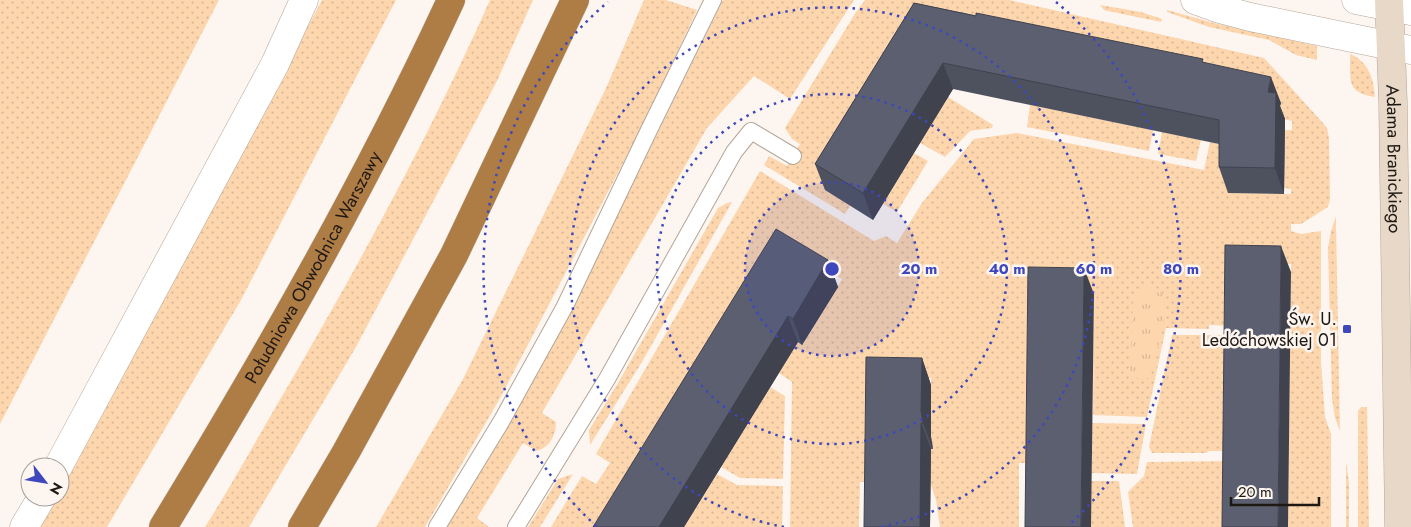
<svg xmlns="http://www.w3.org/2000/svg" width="1411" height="527" font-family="Jost,sans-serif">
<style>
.grass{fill:url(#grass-dots)}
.park{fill:url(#park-tufts)}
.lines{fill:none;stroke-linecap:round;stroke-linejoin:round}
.service-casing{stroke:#b3a597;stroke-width:18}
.minor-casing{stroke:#b3a597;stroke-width:29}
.secondary-casing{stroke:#b3a597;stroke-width:29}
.motorway-casing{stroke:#d6d5d5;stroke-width:29}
.service{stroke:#fff;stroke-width:16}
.minor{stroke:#fff;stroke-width:28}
.secondary{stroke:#e7d8c7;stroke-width:28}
.motorway{stroke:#ae7c45;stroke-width:28}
.wall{fill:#4e525f}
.shaded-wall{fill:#40424e}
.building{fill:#5b5f6f;stroke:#40424e}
.ring{fill:none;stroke:#3e48bc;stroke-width:2.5;stroke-dasharray:2.5 5}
.poi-dot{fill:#3e48bc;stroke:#fdf6f0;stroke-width:2}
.labels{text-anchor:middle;stroke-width:5;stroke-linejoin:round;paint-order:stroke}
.street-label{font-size:18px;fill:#1e1813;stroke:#fdf6f0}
.poi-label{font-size:18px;fill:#1e1813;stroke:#fdf6f0;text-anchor:end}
.centre{fill:#3e48bc;stroke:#fdf6f0;stroke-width:2.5}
.ring-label{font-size:15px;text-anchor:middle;font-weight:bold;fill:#3e48bc;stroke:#fdf6f0;stroke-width:5;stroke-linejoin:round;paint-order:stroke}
</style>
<defs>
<pattern id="grass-dots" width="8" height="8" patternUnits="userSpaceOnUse" patternTransform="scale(1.25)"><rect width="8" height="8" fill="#fdd6ae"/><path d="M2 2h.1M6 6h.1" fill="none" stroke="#d8b795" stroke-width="1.8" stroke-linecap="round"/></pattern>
<pattern id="park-tufts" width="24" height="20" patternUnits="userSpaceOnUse" patternTransform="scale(1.25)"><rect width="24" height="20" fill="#fdd6ae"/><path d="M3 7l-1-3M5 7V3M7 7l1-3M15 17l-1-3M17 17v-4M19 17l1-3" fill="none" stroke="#d8b795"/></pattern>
</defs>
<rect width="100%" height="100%" fill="#fdf6f0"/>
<path class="grass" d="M0 0H219L0 424Z
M322 0H396L241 300 107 527H40L56 497H60V489Z
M490 0H533L497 81 356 347 249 527H205C231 486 254 444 278 403 355 272 428 139 490 0Z
M644 0H666L697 10 643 125 499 400 425 527H376L463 379 606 88Z
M723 0H854L790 99 754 76 707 128 542 413 556 422C556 435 550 448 536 451L523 443 477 518 489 527H446L469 491 571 309Z
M865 0H1009L1264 58 1322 122 1327 128 1329 138 1330 199 1328 207 1301 224H1291V231L1301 234 1321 231V362L1325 417 1331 434V527H1288L1291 264H1275L1234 326 1209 325V329L1166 328 1147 417 1093 415 1094 295 1036 463H1019V527H940L936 500 930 482 931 378H925L874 482H860L859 527H790L792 382 779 373 798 342 803 344 842 279 835 275 831 282 619 527H551L582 476 596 484 610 463 596 454 760 171 874 241 886 236 897 243 922 203 974 139 1017 133 1204 170 1210 142 1229 146 1228 193 1291 194V189L1284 188 1285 130H1292V121L1278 118 1281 103 986 39 850 206 845 214 764 165 769 156 787 166 800 144 792 139 785 128 856 12Z
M1100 5 1141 12 1162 19 1161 22 1108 11 1104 10Z
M1167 10 1214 23 1317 46V60L1296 55 1269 40 1209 27 1167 12Z
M1350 54C1368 61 1374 79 1375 97 1345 92 1351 80 1350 54Z
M948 97 993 125 992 128 970 131 945 157 920 143Z
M1030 105 1153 130 1149 151 1027 127Z
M1162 132 1201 140 1196 161 1158 154Z
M914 153 928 161 897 212 883 204Z
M732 202 642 362 590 445 589 430 618 383 718 208 727 203Z
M1336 216V225L1340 431 1335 418 1332 399 1328 248 1331 231Z
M1172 335H1234L1233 451H1208L1207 453H1152L1149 447Z
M770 387 785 396 783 479 740 478 721 467Z
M1361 407H1367L1369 527H1358V411Z
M1092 423 1146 424 1137 474 1092 473Z
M1233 461 1232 527H1133L1128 492 1144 476 1147 462Z
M1346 461 1349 483V527H1346Z
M573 474 540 527H528L558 479Z
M717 474 737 485 783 486 782 527H684Z
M1091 481H1119L1125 527H1091Z"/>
<path class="park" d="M1153 285 1160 291 1166 301 1163 327 1150 378H1130L1133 303C1136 290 1139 286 1153 285Z"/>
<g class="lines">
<g class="service-casing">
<path id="service" d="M437 527 501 422 565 306 649 130 713 0
M516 527 607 379 734 152 751 131 793 156"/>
</g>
<g class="minor-casing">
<path id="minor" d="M1195 0 1220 9 1250 17 1411 50
M1356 0 1411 11
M58 467 275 64 304 0
M24 527 42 497"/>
</g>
<g class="secondary-casing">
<g id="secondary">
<path id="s1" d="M1389 0 1393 102 1399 527"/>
</g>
</g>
<g class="motorway-casing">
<g id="motorway">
<path id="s2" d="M163 527C267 356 367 182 451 0"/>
<path d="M302 527 346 452 454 255 575 0"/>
</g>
</g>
<use href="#service" class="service"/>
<use href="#minor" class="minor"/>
<use href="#secondary" class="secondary"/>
<use href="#motorway" class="motorway"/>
</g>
<path class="wall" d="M914 3 1204 62 1281 103 1280 106 1285 119 1284 194 1228 193 1219 167V144L953 89 873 220 825 190 815 164Z
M828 260 838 287 802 345 798 342 684 527H593Z
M922 358 931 385V437L933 449H931L930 527H864Z"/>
<path class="shaded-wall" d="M943 63 953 89 873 220 863 193Z
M1271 77 1281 103 1280 106 1285 119 1284 194 1275 168 1268 92Z
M1281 246 1291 272 1288 527H1278Z
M828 260 838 287 802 345 793 319Z
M1084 268 1094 294 1091 527H1081Z
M788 316 798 342 684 527H659Z
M922 358 931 385V437L933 449 923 423 921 411Z
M921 423 931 449 930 527H920Z"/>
<path class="building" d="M914 3 976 16V13L1203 59 1202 62 1271 77 1268 92 1276 93 1275 168 1219 167V120L943 63 863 193 815 164Z
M776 229 828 260 793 319 788 316 659 527H593Z
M1225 245 1281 246 1278 527H1222Z
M1028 267 1084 268 1081 527H1025Z
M866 357 922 358 921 411 923 423H921L920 527H864Z"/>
<circle cx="832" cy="269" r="87" fill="#3e48bc" fill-opacity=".12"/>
<g class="ring">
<circle cx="832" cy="269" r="87"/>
<circle cx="832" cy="269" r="175"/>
<path d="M784 527A262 262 0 1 1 880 527"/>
<path d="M596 526A349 349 0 0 1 608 2M1056 2A349 349 0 0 1 1068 526"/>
</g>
<rect class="poi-dot" x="1342" y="324" width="10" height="10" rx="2.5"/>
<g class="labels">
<g class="street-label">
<text dy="6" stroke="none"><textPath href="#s1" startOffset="159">Adama Branickiego</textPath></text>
<text dy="6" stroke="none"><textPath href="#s2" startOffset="300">Południowa Obwodnica Warszawy</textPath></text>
</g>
<g class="poi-label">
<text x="1337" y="325">Św. U.<tspan x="1337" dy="21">Ledóchowskiej 01</tspan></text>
</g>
</g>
<circle cx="832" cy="269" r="8" class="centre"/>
<g class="ring-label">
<text x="919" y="274">20 m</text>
<text x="1007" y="274">40 m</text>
<text x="1094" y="274">60 m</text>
<text x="1181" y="274">80 m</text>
</g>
<g transform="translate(45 482) rotate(121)"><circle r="24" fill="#fdf6f0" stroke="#a49d98"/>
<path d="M0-4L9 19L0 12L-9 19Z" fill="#3e48bc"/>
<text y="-8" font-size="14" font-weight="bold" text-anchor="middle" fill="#1e1813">N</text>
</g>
<path d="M1231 497v8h88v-8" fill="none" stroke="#1e1813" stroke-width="2.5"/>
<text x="1238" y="497" font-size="15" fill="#1e1813" stroke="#fdf6f0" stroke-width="4" paint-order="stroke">20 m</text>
</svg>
